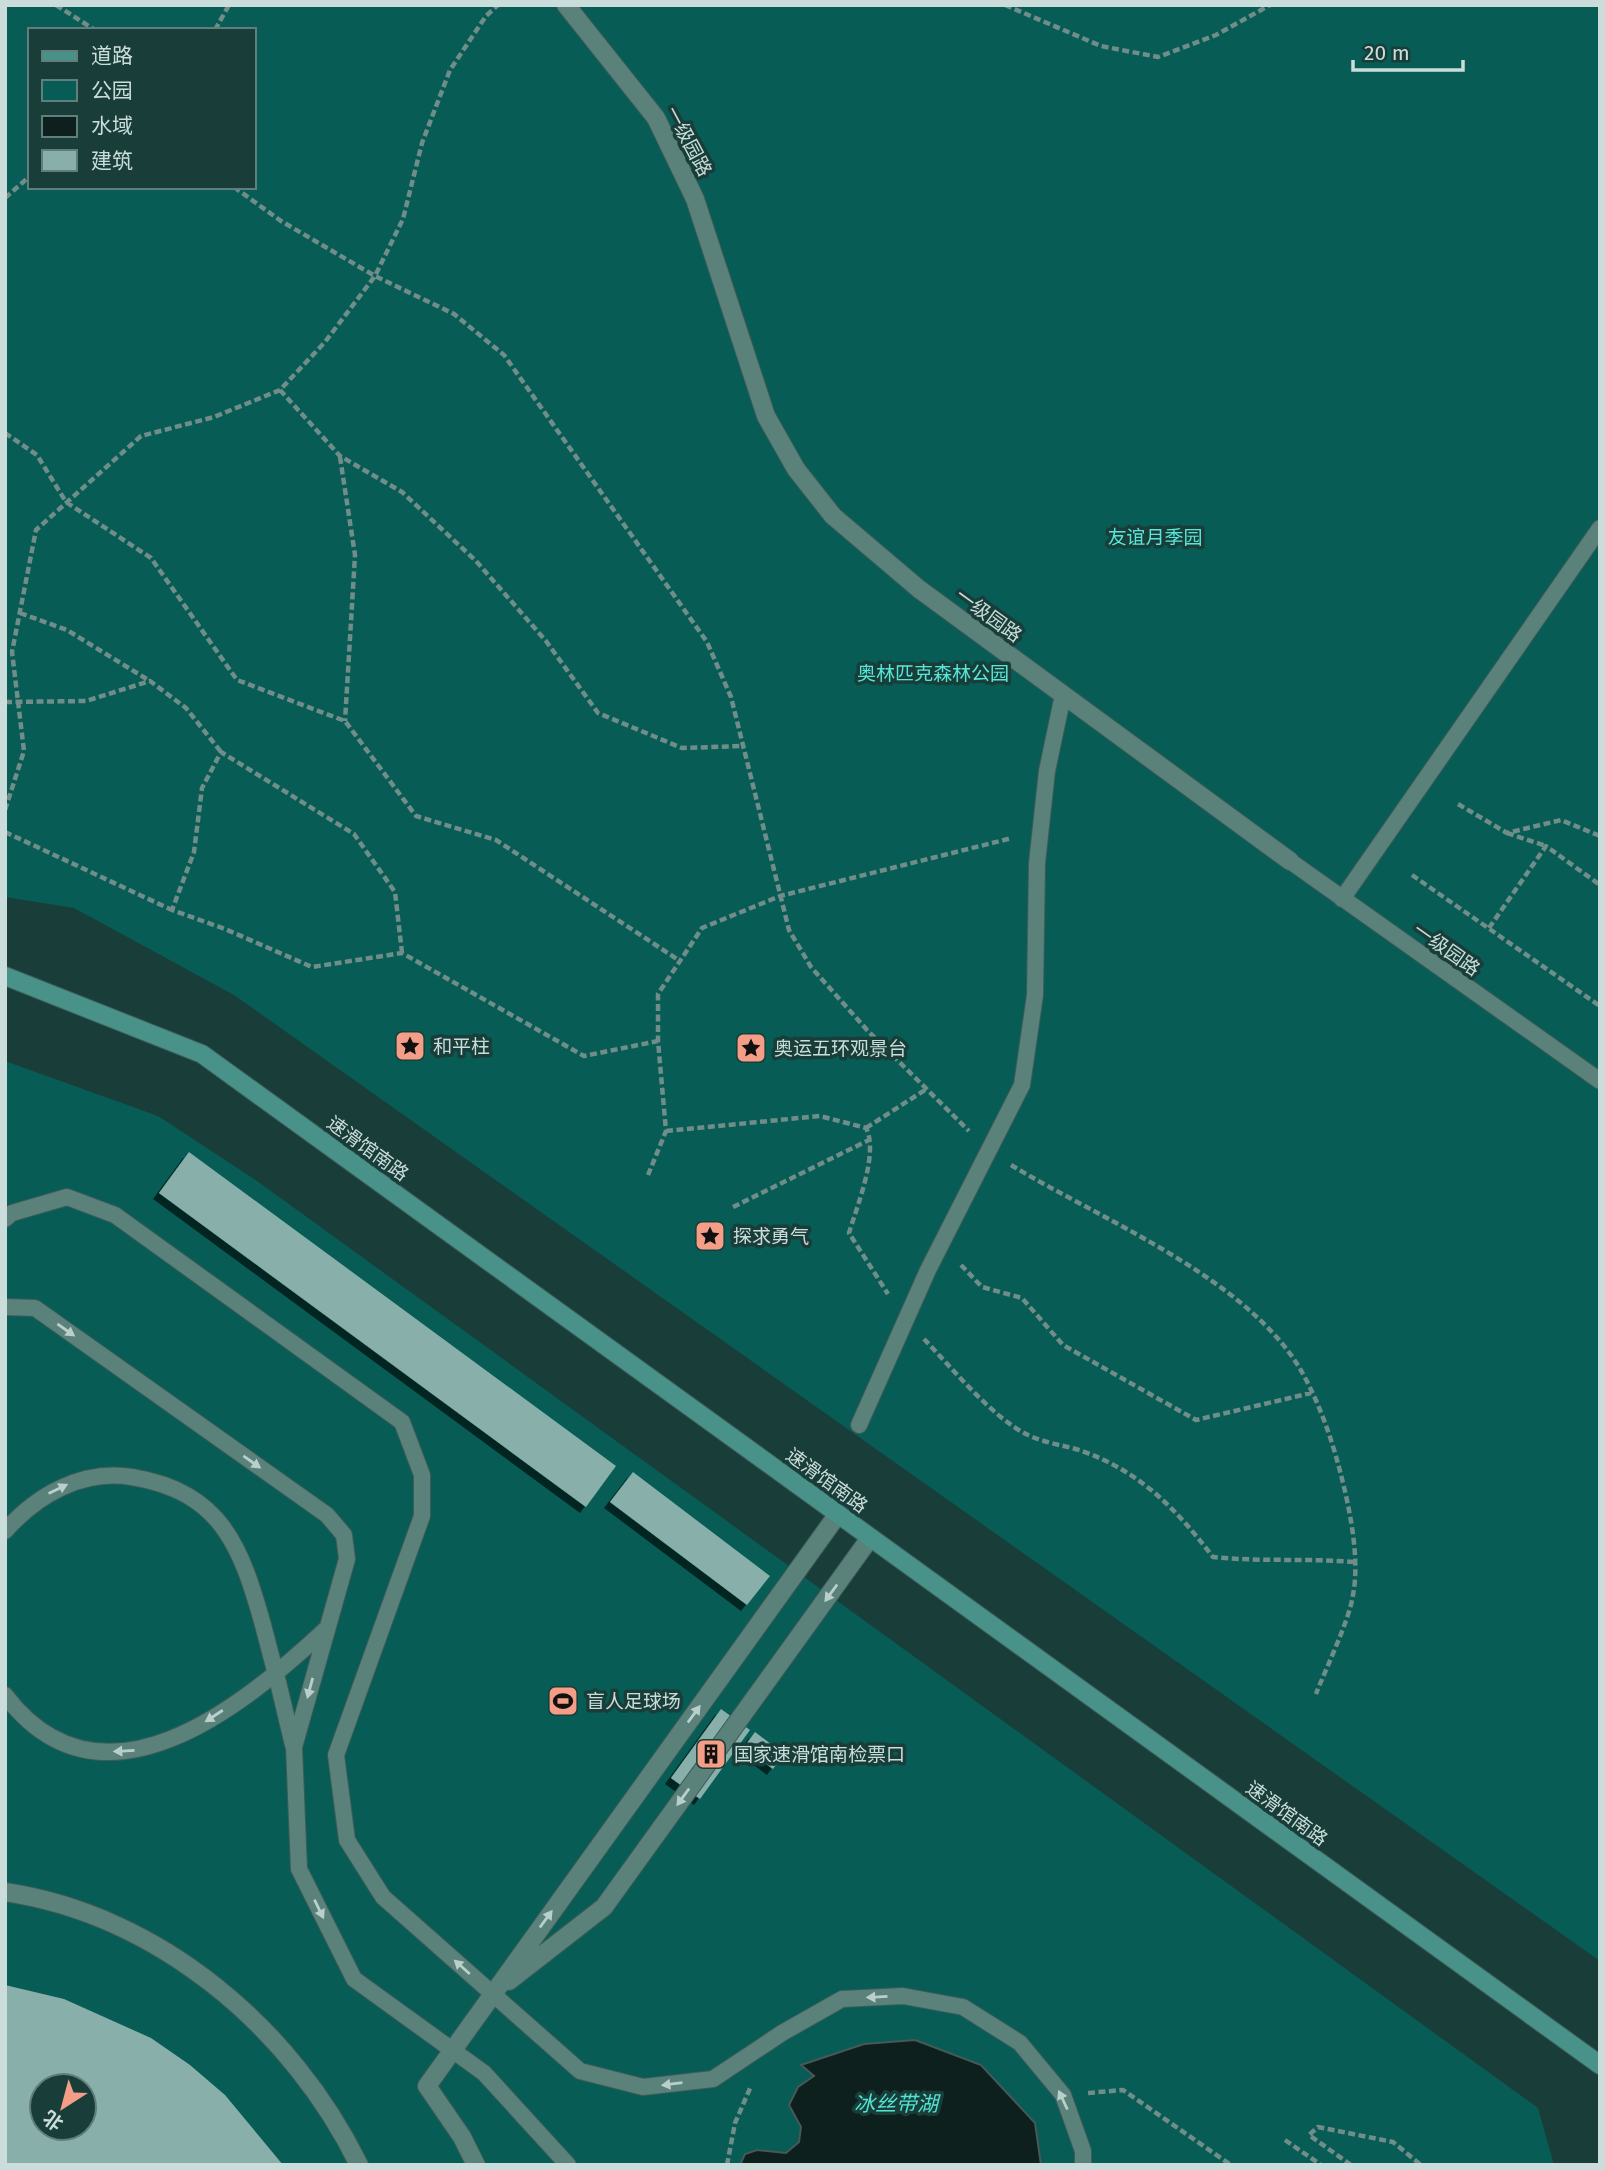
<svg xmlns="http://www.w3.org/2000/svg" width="1605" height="2170" font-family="'Fira Sans','Noto Sans SC',sans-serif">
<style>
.green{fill:#075c55;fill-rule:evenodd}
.water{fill:#0d201e;stroke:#465956;stroke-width:2}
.building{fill:#88afaa;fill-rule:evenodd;filter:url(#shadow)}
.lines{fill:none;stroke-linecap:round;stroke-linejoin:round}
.lane-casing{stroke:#3d5c58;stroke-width:18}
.street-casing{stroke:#3d5c58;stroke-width:20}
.secondary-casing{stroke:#3d5c58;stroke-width:20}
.path{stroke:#718d89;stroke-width:4.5;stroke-dasharray:7 3.5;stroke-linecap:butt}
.lane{stroke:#5b817b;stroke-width:16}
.street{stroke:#5b817b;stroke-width:18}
.secondary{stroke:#48928a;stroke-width:18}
.oneway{fill:#b9cfcc}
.labels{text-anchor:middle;stroke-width:7;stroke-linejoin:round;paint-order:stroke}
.street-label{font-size:19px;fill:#caddda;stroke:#193e3a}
.park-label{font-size:19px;fill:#57e6d7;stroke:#193e3a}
.poi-label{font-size:19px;fill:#caddda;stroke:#193e3a;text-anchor:start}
.water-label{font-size:21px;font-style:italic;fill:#53e3d3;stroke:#193e3a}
</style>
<defs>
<filter id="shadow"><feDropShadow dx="-6" dy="6" stdDeviation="0" flood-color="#0009"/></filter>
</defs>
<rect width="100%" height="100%" fill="#193e3a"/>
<path class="green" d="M5 5H1600V1961L234 995 74 908 5 897ZM30 30H254V187H30Z
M5 1061 158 1116 257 1181 1538 2108 1554 2165H5ZM42 2086H84V2128H42Z"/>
<path class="water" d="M915 2040 981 2065 1035 2123 1041 2165H740L745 2154 757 2150 786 2153 799 2142 801 2127 789 2105 798 2087 814 2076 801 2065 864 2044Z"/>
<path class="building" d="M189 1152 616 1466 586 1507 159 1193Z
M633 1472 770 1576 747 1605 610 1502Z
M721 1709 750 1730 700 1799 671 1778Z
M755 1732 784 1754 773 1769 744 1747Z
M5 1985 64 1999 151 2038 190 2065 225 2095 283 2165H5ZM42 2086H84V2128H42Z"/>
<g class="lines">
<g class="lane-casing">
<path id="lane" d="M1290 861 1600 1081
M1342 899 1600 528
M5 1219 12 1213 67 1197 115 1215 402 1422 422 1475V1516L336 1755 347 1840 383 1897 580 2071 643 2087 713 2079 782 2033 842 1999 903 1996 963 2007 1020 2043 1063 2095 1083 2151V2165
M5 1307 35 1308 327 1515 344 1535 347 1559 294 1747 299 1869 354 1979 484 2073 568 2165
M859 1425 928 1270 1022 1085 1035 995 1037 863 1047 771 1063 695
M5 1531C37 1495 82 1469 132 1477 222 1492 241 1547 263 1625 274 1665 284 1705 293 1745
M5 1695C102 1823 243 1706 326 1629"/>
</g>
<g class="street-casing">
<path id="street" d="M566 5 656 118 695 199 766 416 796 469 833 516 919 589 1290 861
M5 1892C159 1915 292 2028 359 2165
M509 1981 604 1907 870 1538
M476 2165 462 2137 427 2086 838 1514"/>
</g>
<g class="secondary-casing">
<path id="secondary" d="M5 976 202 1054 1600 2065"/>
</g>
<path class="path" d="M56 5 95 30
M1005 5 1101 46 1158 57 1216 35 1270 5
M215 30 229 5
M234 187 281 221 375 276 454 314 504 355 707 642 731 697 789 930 811 967 867 1030 969 1131
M5 198 30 176
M280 390 340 456 402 492 476 561 546 641 598 713 682 748 743 746
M5 433 37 455 66 502 151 558 237 680 345 721 416 816 496 840 680 961
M340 457 355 555 345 721
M20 613 67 630 150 681
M5 702 86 701 150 681 186 708 221 752
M1458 804 1507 833 1561 820 1600 836
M5 810 24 751 12 652 36 530 141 436 214 417 280 390 325 342 375 276 403 219 422 143 450 70 486 16 498 5
M5 832 172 910
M1507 833 1546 846
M1412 875 1600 1006
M1489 928 1546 846 1600 885
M402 953 395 892 354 834 221 752 202 788 194 852 172 910 225 929 312 967 402 953 584 1056 658 1041
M866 1128 928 1088
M666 1131 820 1116 866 1128C879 1153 857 1206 849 1233L888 1294
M1011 1165C1100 1219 1243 1276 1299 1367 1318 1399 1332 1439 1341 1475 1350 1510 1360 1559 1353 1595 1349 1621 1326 1668 1316 1694
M648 1175 666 1131 658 1041V994L702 928 780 896 1012 838
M733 1207 871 1139
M961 1265 982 1287 1022 1298 1063 1345 1196 1420 1311 1393
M924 1339C951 1367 992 1417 1026 1434 1043 1443 1064 1445 1082 1451 1141 1472 1176 1509 1213 1557 1260 1562 1306 1558 1353 1562
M1088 2093 1123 2090 1231 2165
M1285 2140 1321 2165
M727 2165 735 2123 751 2086
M1351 2165 1309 2135 1318 2127 1393 2142 1421 2165"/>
<use href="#lane" class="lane"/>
<use href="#street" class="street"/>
<use href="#secondary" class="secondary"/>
</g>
<defs><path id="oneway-solid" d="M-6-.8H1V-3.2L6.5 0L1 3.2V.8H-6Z" transform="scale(1.75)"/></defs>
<g class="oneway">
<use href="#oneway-solid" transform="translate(66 1330) rotate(35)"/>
<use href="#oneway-solid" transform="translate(252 1462) rotate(35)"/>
<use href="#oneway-solid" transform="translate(58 1489) rotate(-26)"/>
<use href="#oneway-solid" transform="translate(831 1593) rotate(126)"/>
<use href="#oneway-solid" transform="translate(310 1688) rotate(105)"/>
<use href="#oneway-solid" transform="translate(694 1714) rotate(-54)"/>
<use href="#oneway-solid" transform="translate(214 1716) rotate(147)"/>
<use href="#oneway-solid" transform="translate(124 1751) rotate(177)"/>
<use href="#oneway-solid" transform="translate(683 1797) rotate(126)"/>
<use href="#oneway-solid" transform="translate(319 1909) rotate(64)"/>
<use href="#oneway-solid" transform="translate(546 1919) rotate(-54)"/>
<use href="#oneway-solid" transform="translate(462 1967) rotate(-138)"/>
<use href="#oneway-solid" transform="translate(877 1997) rotate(177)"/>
<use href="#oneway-solid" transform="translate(672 2084) rotate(173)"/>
<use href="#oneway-solid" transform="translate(1063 2100) rotate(-115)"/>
</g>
<defs>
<g id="sight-square" transform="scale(1.575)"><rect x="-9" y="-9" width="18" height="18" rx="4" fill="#f49e88" stroke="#193e3a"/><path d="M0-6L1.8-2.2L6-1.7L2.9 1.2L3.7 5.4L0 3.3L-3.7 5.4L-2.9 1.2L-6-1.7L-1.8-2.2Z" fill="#111"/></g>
<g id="stadium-square" transform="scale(1.575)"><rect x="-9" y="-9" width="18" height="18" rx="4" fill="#f49e88" stroke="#193e3a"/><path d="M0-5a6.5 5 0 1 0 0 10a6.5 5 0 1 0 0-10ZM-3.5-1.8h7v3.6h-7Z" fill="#111"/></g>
<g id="building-square" transform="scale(1.575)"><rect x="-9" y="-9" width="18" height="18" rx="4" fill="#f49e88" stroke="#193e3a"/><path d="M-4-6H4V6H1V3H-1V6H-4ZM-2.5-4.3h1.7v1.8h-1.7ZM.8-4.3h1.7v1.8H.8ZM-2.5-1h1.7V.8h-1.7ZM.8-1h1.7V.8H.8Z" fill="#111"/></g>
</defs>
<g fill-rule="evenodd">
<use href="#sight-square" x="410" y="1046"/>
<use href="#sight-square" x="751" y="1048"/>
<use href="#sight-square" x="710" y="1236"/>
<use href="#stadium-square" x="563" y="1701"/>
<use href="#building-square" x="711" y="1754"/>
</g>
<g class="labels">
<g class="street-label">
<text transform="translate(689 141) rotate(62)" y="7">一级园路</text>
<text transform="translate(989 615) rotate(36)" y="7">一级园路</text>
<text transform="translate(1447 949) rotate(35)" y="7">一级园路</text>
<text transform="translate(368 1148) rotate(36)" y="7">速滑馆南路</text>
<text transform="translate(827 1480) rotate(36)" y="7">速滑馆南路</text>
<text transform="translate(1287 1813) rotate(36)" y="7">速滑馆南路</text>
</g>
<g class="park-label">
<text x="1155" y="544">友谊月季园</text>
<text x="933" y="680">奥林匹克森林公园</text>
</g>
<g class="poi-label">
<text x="433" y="1053">和平柱</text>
<text x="774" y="1055">奥运五环观景台</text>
<text x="733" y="1243">探求勇气</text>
<text x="586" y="1708">盲人足球场</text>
<text x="734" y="1761">国家速滑馆南检票口</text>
</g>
<g class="water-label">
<text x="896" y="2111">冰丝带湖</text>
</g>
</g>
<rect width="1605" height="2170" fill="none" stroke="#caddda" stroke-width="14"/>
<rect x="28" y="28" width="228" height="161" fill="#193e3a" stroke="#607e7a" stroke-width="2"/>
<rect x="42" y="51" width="35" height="10" fill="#48928a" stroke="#607e7a" stroke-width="2"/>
<text x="91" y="63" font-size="21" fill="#caddda">道路</text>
<rect x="42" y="80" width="35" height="21" fill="#075c55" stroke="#607e7a" stroke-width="2"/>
<text x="91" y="98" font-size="21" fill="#caddda">公园</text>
<rect x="42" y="116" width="35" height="21" fill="#0d201e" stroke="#607e7a" stroke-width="2"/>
<text x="91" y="133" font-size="21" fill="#caddda">水域</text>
<rect x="42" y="150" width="35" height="21" fill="#88afaa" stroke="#607e7a" stroke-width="2"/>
<text x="91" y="168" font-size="21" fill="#caddda">建筑</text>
<g transform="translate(63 2107) rotate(216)"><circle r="33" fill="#193e3a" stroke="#607e7a" stroke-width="2"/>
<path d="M0-5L12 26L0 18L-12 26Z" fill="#f49e88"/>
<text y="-10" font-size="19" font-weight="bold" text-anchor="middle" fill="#caddda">北</text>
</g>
<path d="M1353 60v10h110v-10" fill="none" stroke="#caddda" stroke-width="3.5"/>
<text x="1364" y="60" font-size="21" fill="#caddda" stroke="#193e3a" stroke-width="5" paint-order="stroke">20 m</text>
</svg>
